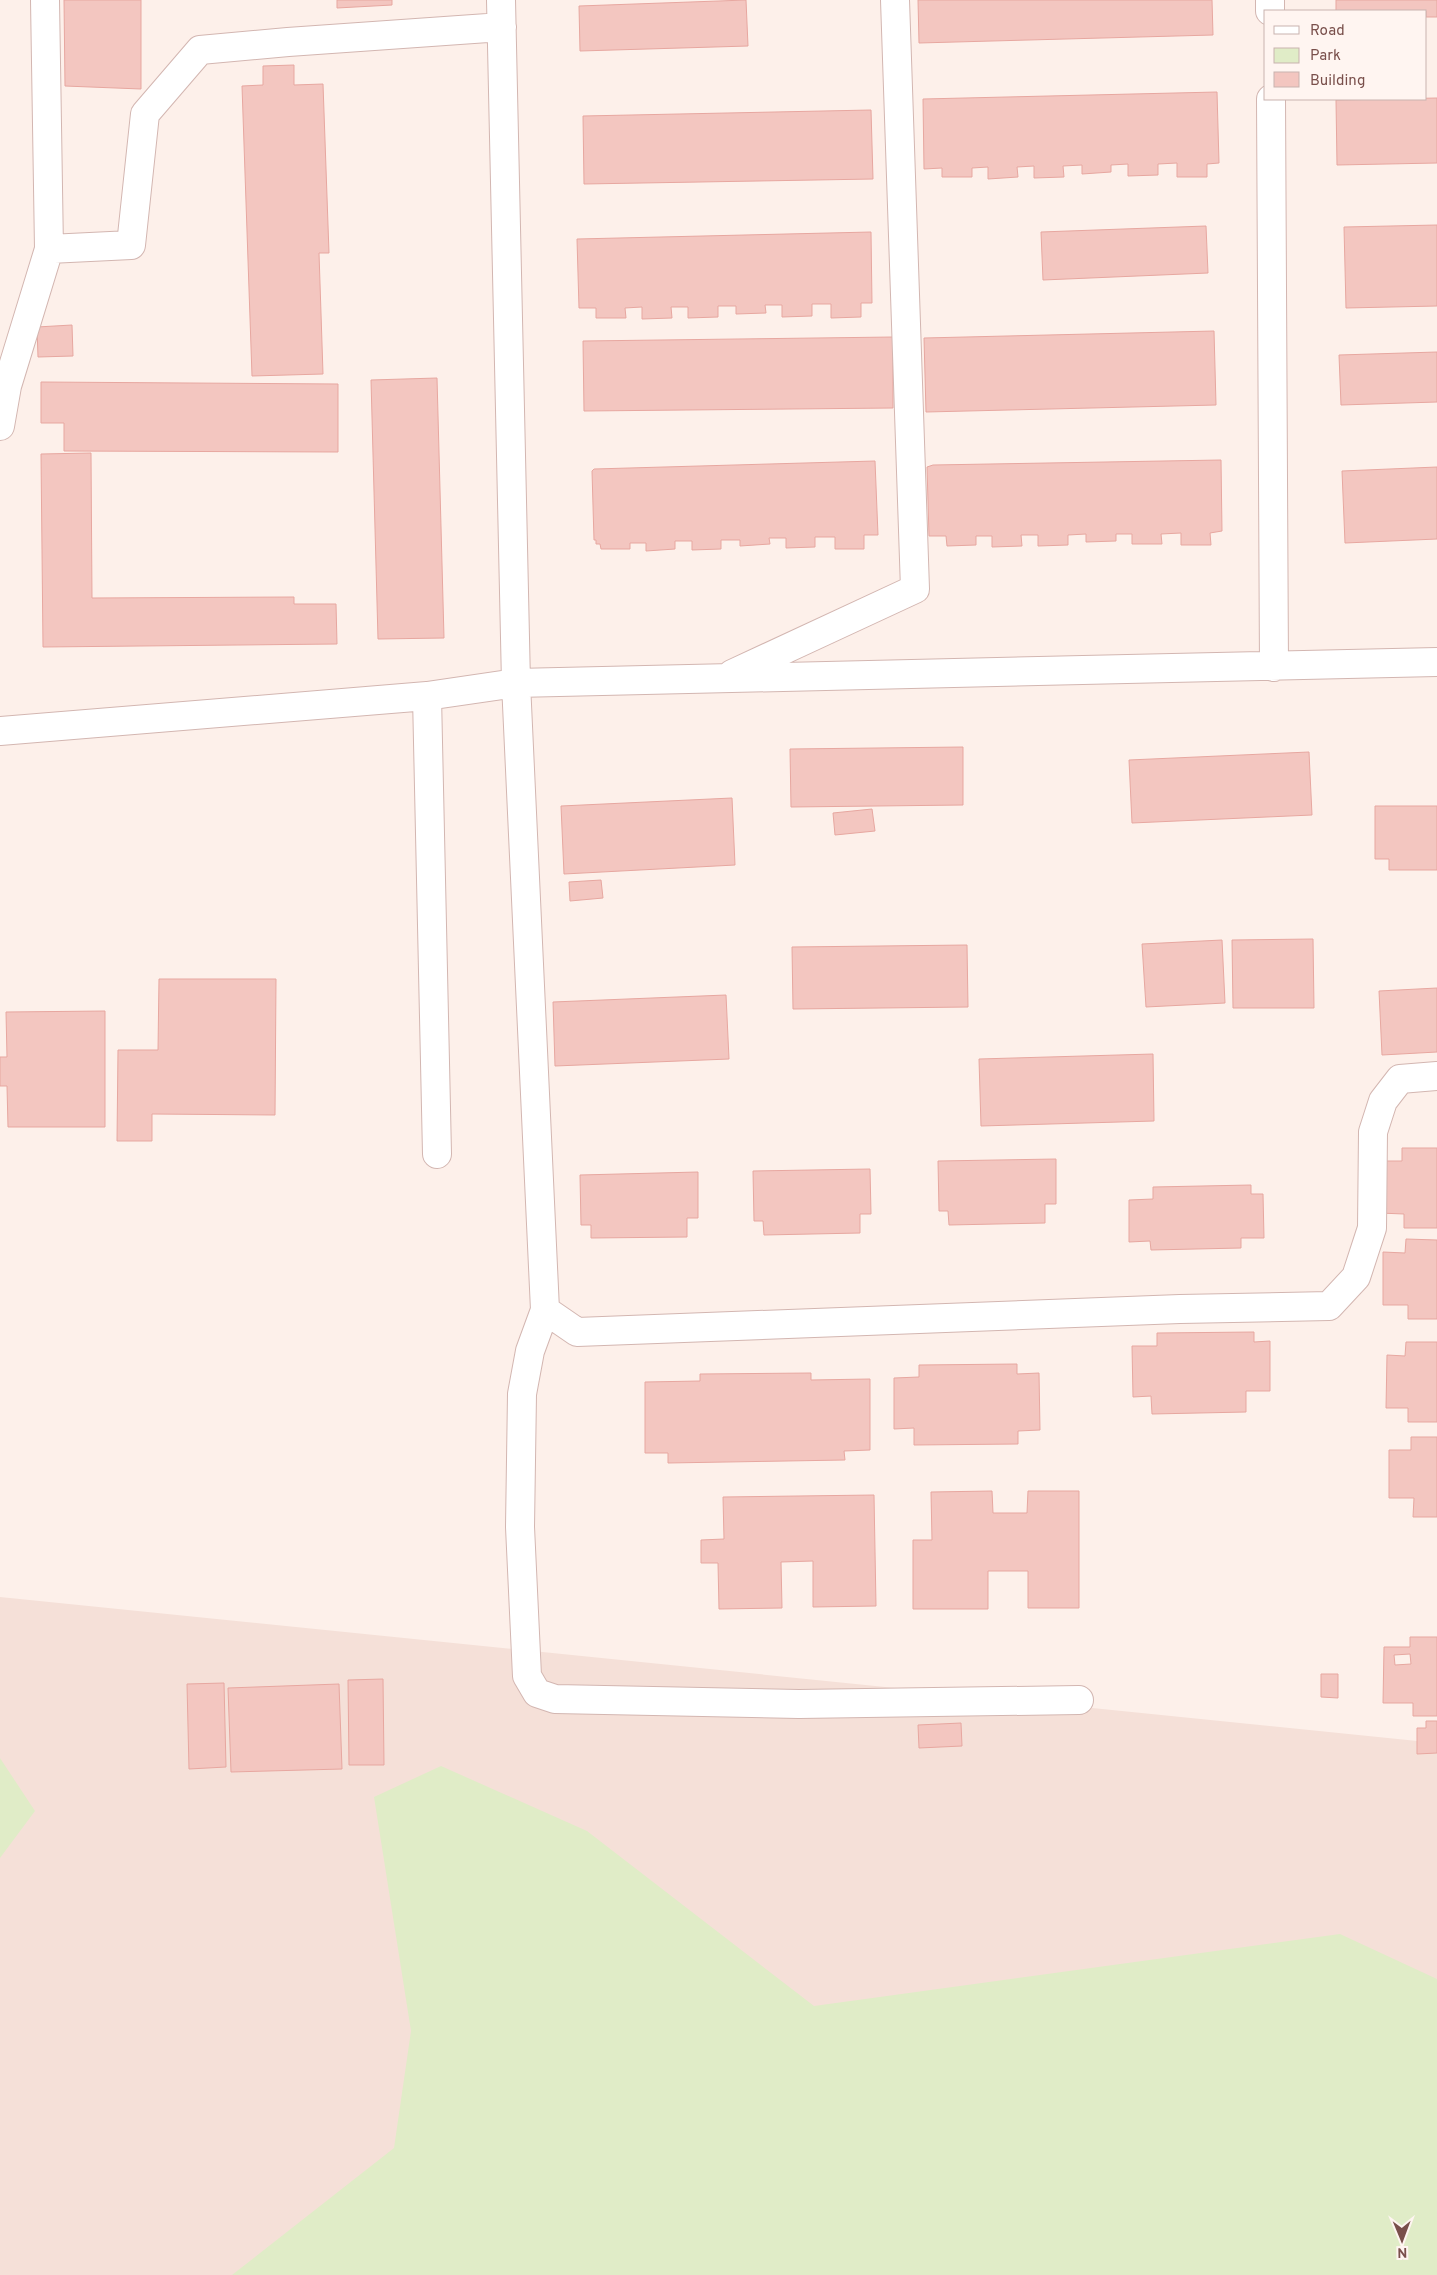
<svg xmlns="http://www.w3.org/2000/svg" width="1437" height="2275" font-family="Overpass,sans-serif">
<style>
.residential{fill:#f5e0d8}
.green{fill:#e0ecc7}
.building{fill:#f3c6c0;stroke:#e7a7a0;fill-rule:evenodd}
.lines{fill:none;stroke-linecap:round;stroke-linejoin:round}
.minor-casing{stroke:#d3b6b1;stroke-width:30}
.minor{stroke:#fff;stroke-width:28}
</style>
<rect width="100%" height="100%" fill="#fdf0ea"/>
<path class="residential" d="M0 1597 1437 1743V2275H0Z"/>
<path class="green" d="M0 1758 35 1811 0 1858Z
M441 1766 587 1831 814 2006 1340 1934 1437 1979V2275H232L394 2148 411 2031 374 1797Z"/>
<path class="building" d="M64 0H141V89L65 86Z
M337 0H392V5L337 8Z
M746 0 748 46 580 51 579 6Z
M918 0H1212L1213 35 919 43Z
M1336 0H1437V17H1426V11H1336Z
M294 65V85L323 84 329 253H319L323 374 252 376 242 86 263 85V66Z
M1217 92 1219 163 1207 164V177H1177V163L1158 164V175L1128 176V164L1111 165V172L1082 174V165L1063 166 1064 177 1034 178V166L1017 167 1018 177 988 179V167L972 168V177H942V168L924 169 923 99Z
M1437 98V163L1337 165 1336 100Z
M871 110 873 179 584 184 583 116Z
M1437 225V306L1346 308 1344 227Z
M1206 226 1208 273 1043 280 1041 232Z
M871 232 872 303H861V317L831 318V304H812V316L782 317V305H765L766 313 736 314V306H718V317L688 318V307H671L672 318 642 319V307L625 308 626 318H596V308H579L577 239Z
M72 325 73 356 38 357 37 327Z
M1214 331 1216 405 926 412 924 338Z
M893 337V408L584 411 583 341Z
M1437 352V402L1341 405 1339 355Z
M437 378 444 638 378 639 371 380Z
M41 382 338 384V452L64 451V423H41Z
M91 453 92 598 294 597V604H336L337 644 43 647 41 454Z
M1221 460 1222 531 1210 533 1211 545H1181V533L1161 534 1162 544H1132V534H1116V541L1086 542V534L1068 535V545L1038 546V535H1021L1022 546 992 547V536H976V545L947 546 946 536H929L927 467 933 465Z
M875 461 878 535H864V549H835V537H815V547L786 548V538H769L770 544 740 546V540H721V549L692 550V541H675V549L646 551V543H630V549H601L600 544H596V540H594L592 471 594 469Z
M1437 467V539L1345 543 1342 471Z
M963 747V805L791 807 790 749Z
M1309 752 1312 815 1132 823 1129 760Z
M732 798 735 865 564 874 561 806Z
M1375 806H1437V870H1389V859H1375Z
M872 809 875 831 835 835 833 813Z
M601 880 603 898 570 901 569 882Z
M1313 939 1314 1008H1233L1232 940Z
M1222 940 1225 1003 1146 1007 1142 944Z
M967 945 968 1007 793 1009 792 947Z
M159 979H276L275 1115 152 1114V1141H117L118 1050H158Z
M1437 988V1052L1382 1055 1379 991Z
M726 995 729 1059 555 1066 553 1002Z
M105 1011V1127H8L7 1086H0V1057H7L6 1012Z
M1153 1054 1154 1121 981 1126 979 1059Z
M1402 1148H1437V1228H1404V1214L1379 1213 1380 1161H1402Z
M1056 1159V1204H1045V1223L949 1225 948 1211H939L938 1161Z
M870 1169 871 1214H860V1233L764 1235 763 1221H754L753 1171Z
M698 1172V1218H687V1237L591 1238V1225H581L580 1175Z
M1251 1185V1194H1263L1264 1238H1241V1248L1151 1250 1150 1241 1129 1242V1200L1153 1199V1187Z
M1406 1239 1437 1240V1319H1408V1305H1383V1252L1405 1253Z
M1254 1332V1342L1270 1341V1391H1246V1412L1152 1414 1151 1396 1133 1397 1132 1346H1157V1333Z
M1406 1342H1437V1422H1408V1408H1386L1387 1355 1405 1356Z
M1017 1364V1374L1039 1373 1040 1430 1018 1431V1444L914 1445V1428L894 1429V1378L919 1377V1365Z
M811 1373V1380L870 1379V1450L844 1451 845 1460 668 1463V1453H645V1382L700 1381V1374Z
M1411 1437H1437V1517H1413L1414 1498H1389V1450H1411Z
M992 1491 993 1513H1027L1028 1491H1079V1608H1028V1571H988V1609H913V1540H932L931 1492Z
M874 1495 876 1606 813 1607V1561L781 1562 782 1608 719 1609 718 1563H701V1540L724 1539 723 1497Z
M1410 1637H1437V1716H1413V1703H1383L1384 1647H1410ZM1410 1654 1411 1664 1395 1665 1394 1655Z
M1321 1674H1338V1698L1321 1697Z
M383 1679 384 1765H349L348 1680Z
M224 1683 226 1767 189 1769 187 1684Z
M339 1684 342 1769 231 1772 228 1688Z
M1426 1721H1437V1753L1417 1754V1728H1426Z
M961 1723 962 1746 919 1748 918 1725Z"/>
<g class="lines">
<g class="minor-casing">
<path id="minor" d="M501 0 516 683 545 1310 577 1332 1180 1309 1329 1306 1356 1277 1372 1228 1373 1132 1383 1101 1400 1079 1437 1076
M1270 0V11
M1271 99 1274 667
M49 249 131 245 145 114 200 50 288 42 502 27
M0 426 7 386 49 249 45 0
M732 674 915 589 895 0
M427 696 437 1154
M0 731 427 696 516 683 1437 662
M545 1310 530 1351 522 1394 520 1527 527 1676 537 1693 555 1699 799 1704 1079 1700"/>
</g>
<use href="#minor" class="minor"/>
</g>
<rect x="1264" y="10" width="162" height="90" fill="#fff5f1" stroke="#c9b3af"/>
<rect x="1274" y="26" width="25" height="8" fill="#ffffff" stroke="#c9b3af"/>
<text x="1310" y="35" font-size="15" fill="#794f4b">Road</text>
<rect x="1274" y="48" width="25" height="15" fill="#e0ecc7" stroke="#c9b3af"/>
<text x="1310" y="60" font-size="15" fill="#794f4b">Park</text>
<rect x="1274" y="72" width="25" height="15" fill="#f3c6c0" stroke="#c9b3af"/>
<text x="1310" y="85" font-size="15" fill="#794f4b">Building</text>
<g transform="translate(1402 2240) rotate(179)" stroke="#fff5f1" stroke-width="4" paint-order="stroke">
<path d="M0-4L9 19L0 12L-9 19Z" fill="#794f4b"/>
<text y="-8" font-size="14" font-weight="bold" text-anchor="middle" fill="#794f4b">N</text>
</g>
</svg>
